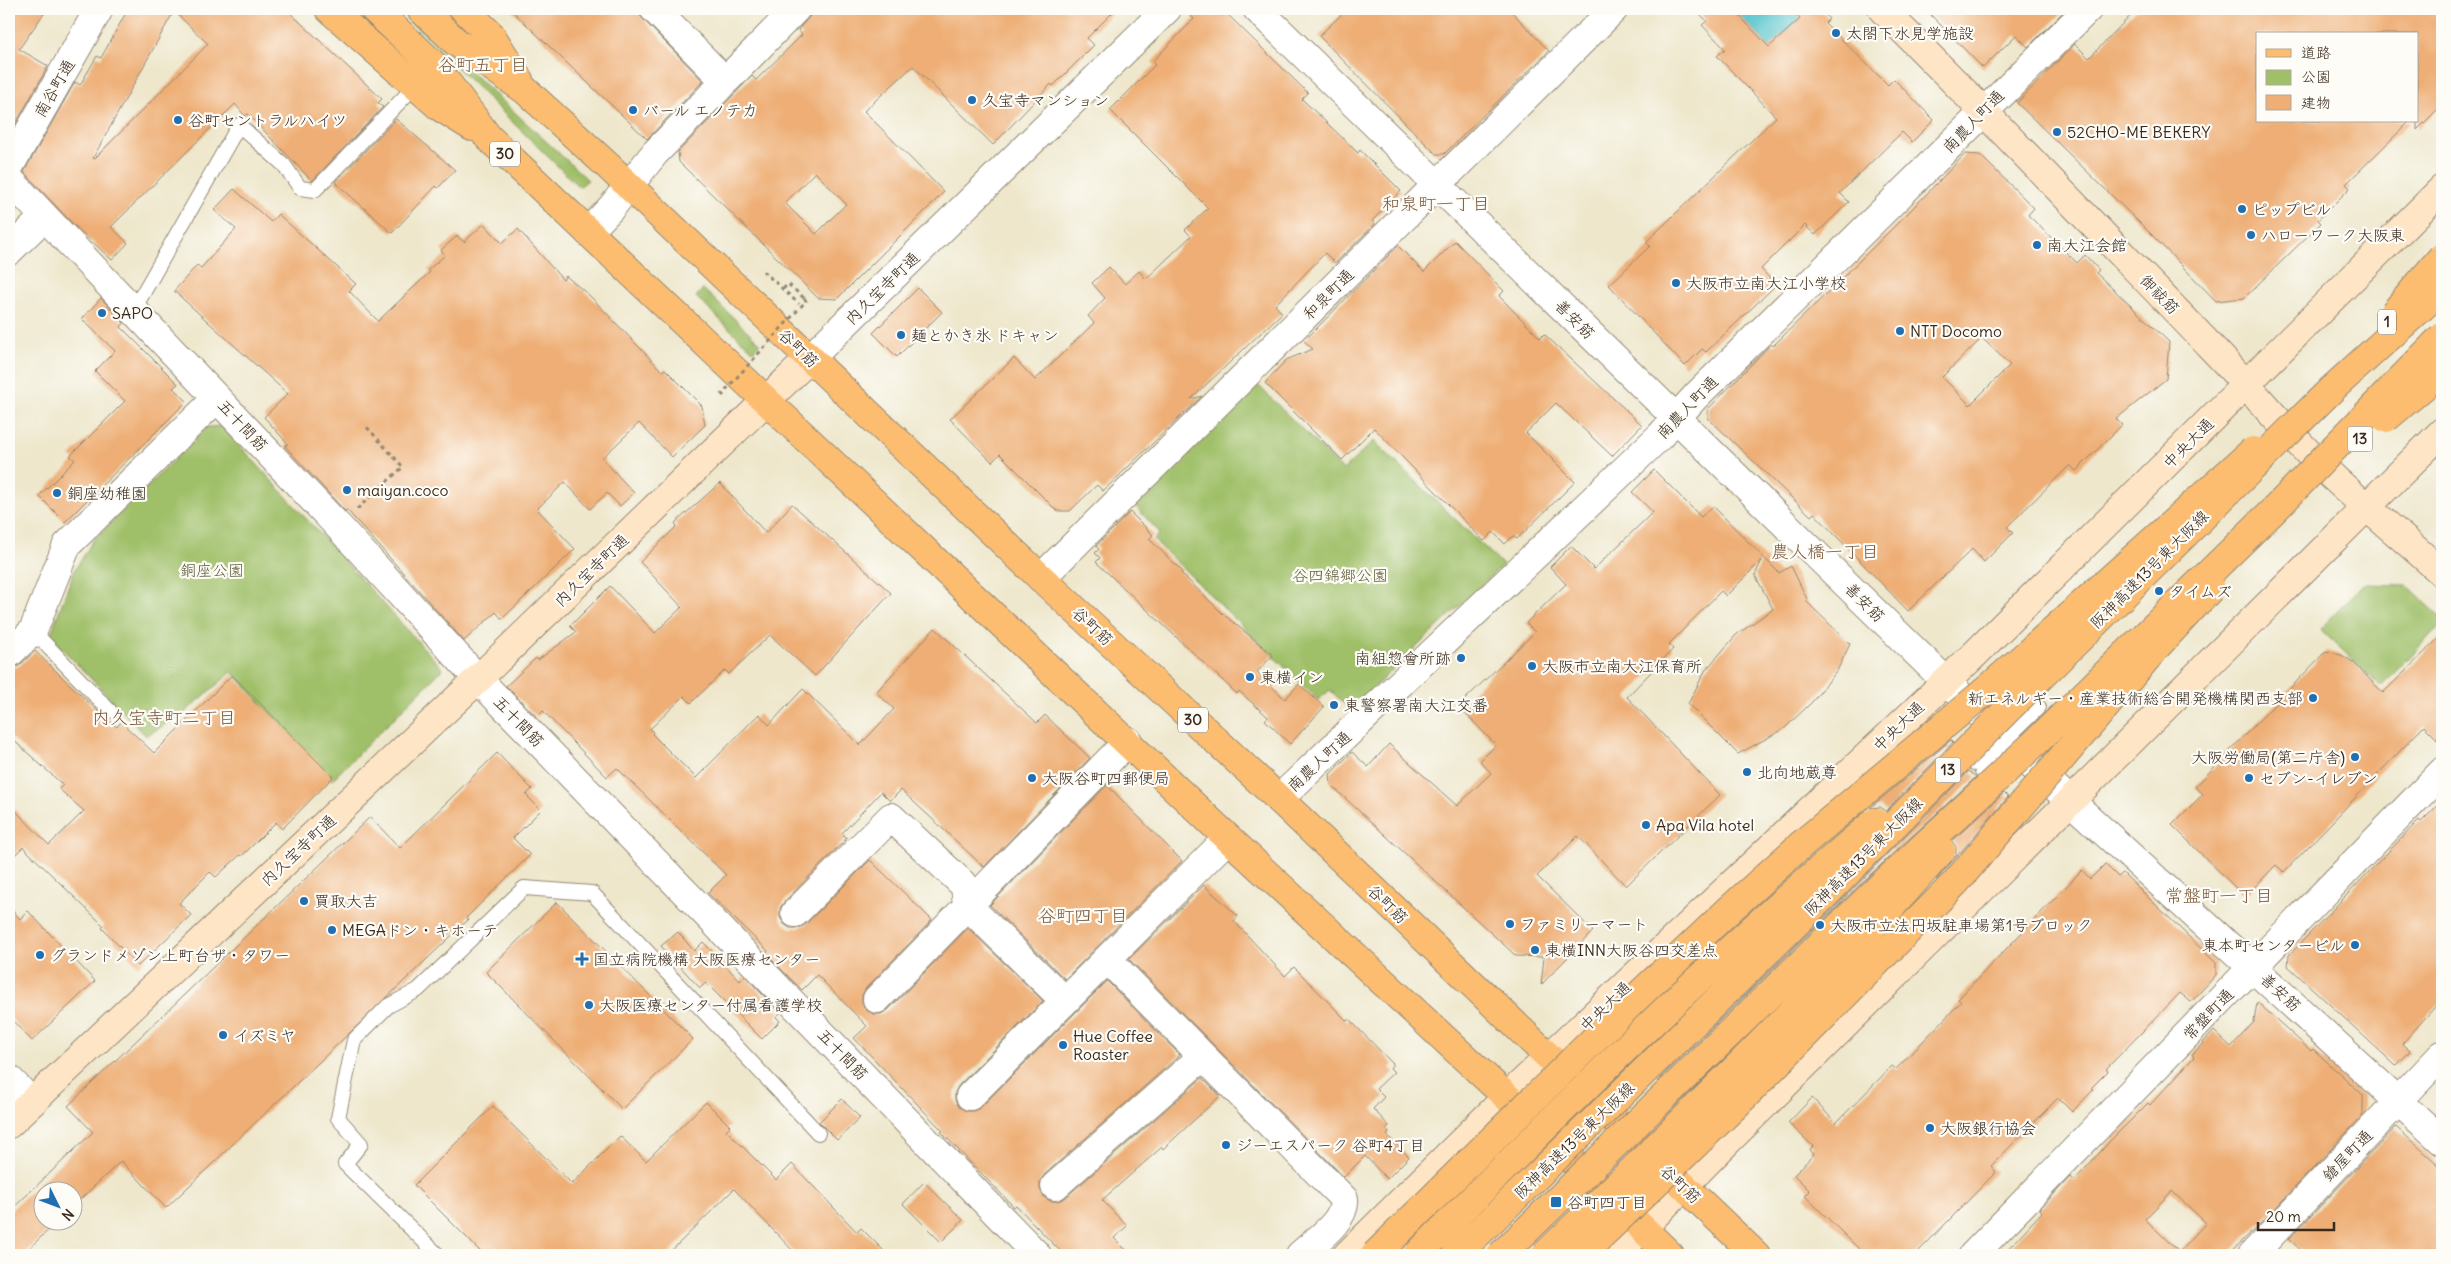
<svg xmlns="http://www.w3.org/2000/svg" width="2451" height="1264" font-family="Delius,'Klee One',sans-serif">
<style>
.green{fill:#9fbf68;stroke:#6d7443}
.water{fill:#59c6cd;stroke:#4a7876}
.building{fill:#eeae75;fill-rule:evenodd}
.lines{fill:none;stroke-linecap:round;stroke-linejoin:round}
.lane-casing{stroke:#948875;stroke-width:16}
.street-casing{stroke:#948875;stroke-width:30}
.secondary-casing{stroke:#948875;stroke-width:30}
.primary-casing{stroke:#948875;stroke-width:30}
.path{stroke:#948875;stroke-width:3;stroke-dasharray:4 4;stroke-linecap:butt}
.lane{stroke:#fff;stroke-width:14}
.street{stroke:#fff;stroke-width:28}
.secondary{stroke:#fee5c5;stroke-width:28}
.primary{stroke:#fcbd6f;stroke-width:28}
.primary-bridge-casing{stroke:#948875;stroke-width:30;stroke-linecap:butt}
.highway-bridge-casing{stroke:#948875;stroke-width:30;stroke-linecap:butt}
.path-bridge{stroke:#948875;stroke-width:3;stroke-dasharray:4 4;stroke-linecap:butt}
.primary-bridge{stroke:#fcbd6f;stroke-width:28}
.highway-bridge{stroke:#fcbd6f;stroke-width:28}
.poi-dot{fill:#1f6fb2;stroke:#fdfcf7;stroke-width:2}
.labels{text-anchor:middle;stroke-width:4.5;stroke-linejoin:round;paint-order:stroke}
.shield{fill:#fdfcf7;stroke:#75695f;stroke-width:1}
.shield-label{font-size:15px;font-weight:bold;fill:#3b2a1e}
.poi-label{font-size:16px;fill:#3b2a1e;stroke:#fdfcf7;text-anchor:start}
.street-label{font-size:16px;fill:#3b2a1e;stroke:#fdfcf7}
.park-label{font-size:16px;fill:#5e5e38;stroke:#fdfcf7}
.neighbourhood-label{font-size:18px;fill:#7a583c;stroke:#fdfcf7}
</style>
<rect width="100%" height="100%" fill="#fdfcf7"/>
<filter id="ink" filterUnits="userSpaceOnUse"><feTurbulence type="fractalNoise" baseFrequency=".02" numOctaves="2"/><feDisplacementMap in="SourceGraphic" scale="10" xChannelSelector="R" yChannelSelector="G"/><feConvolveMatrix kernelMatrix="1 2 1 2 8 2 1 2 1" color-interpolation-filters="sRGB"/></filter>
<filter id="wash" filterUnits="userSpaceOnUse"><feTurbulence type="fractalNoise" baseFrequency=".0096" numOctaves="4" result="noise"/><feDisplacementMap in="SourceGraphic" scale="20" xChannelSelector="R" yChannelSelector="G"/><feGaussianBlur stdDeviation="1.12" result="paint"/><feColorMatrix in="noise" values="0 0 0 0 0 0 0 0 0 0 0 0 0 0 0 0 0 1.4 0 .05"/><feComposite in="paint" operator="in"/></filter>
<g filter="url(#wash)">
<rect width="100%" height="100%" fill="#eee7cc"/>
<path class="green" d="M408 14 588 180 579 187 405 17Z
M703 289 760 343 753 351 696 297Z
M1258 385 1343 470 1374 441 1503 565 1350 710 1330 690 1318 700 1154 540 1160 533 1135 506Z
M222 426 443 669 332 780 232 672 184 713 146 736 50 636 74 571 94 539 207 427Z
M2364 584 2406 585 2442 618V623L2381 687 2320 629Z"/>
<path class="water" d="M1733 9H1791L1800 19 1769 47Z"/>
<g id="blocks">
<path class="building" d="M9 9H47L19 49 48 66 9 136Z
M128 9H286L382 99 378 103 383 107 312 181 248 114 245 116 235 104 111 227 128 243 112 260 73 224 24 172 75 82 80 85 97 56 101 58ZM174 11 208 44 94 159 93 158Z
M510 9H633L703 81 647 139Z
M816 9H1116L1087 38 1094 45 1053 86 1051 84 993 145 913 66 864 111 944 192 837 299 818 298 679 162 678 152 752 76 756 80 802 35 798 30ZM815 172 846 204 816 234 785 203Z
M1185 9H1222L1308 93 1302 99 1358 153 1360 150 1401 191 1372 221 1375 224 1335 263 1325 253 1275 305 1282 313 1191 399 1202 396 1103 491 1097 485 1070 511H1057L1000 454 992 462 950 419 1014 358 1035 380 1094 323 1088 316 1105 298 1092 283 1109 267 1125 284 1139 271 1146 279 1191 236 1185 230 1208 208 1110 110 1155 65 1152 62 1194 19Z
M1347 9H1509L1549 51 1444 154H1436L1319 36Z
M1695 9H1733L1769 47 1800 19 1791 9H1820L1829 19 1825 23 1888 85 1894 79 1934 120 1912 142 1902 132 1840 193 1849 202 1815 235 1805 225 1761 269 1776 285 1706 352 1702 349 1685 366 1609 285 1650 246 1646 242 1776 117 1717 56 1725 49 1702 25 1707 21Z
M1925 9H2066L2028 47 2016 35 1983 68Z
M2137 9H2436L2442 15V105L2417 130V34H2257V121H2410L2346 184 2350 188 2318 220 2321 223 2244 298 2216 301 2149 232 2017 103 2075 44 2089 58Z
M396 119 455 170 438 188 436 186 392 233 335 182Z
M1965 154 1980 155 2034 208 2028 215 2077 263 2085 255 2099 270 2096 273 2169 342 2166 379 2116 419 2122 425 2076 471 2070 465 2007 527 2013 533 1984 562 1972 549 1908 611 1814 513 1811 516 1708 418V409L1771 344 1773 346 1910 211ZM1982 338 2010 365 1970 405 1942 377Z
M234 189 271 222 278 214 356 284 349 291 378 321 430 272 428 270 445 255 441 250 457 236 464 242 484 224 502 243 518 229 563 280 566 276 590 296 662 371 665 369 702 406 705 425 672 457 639 423 602 458 634 493 620 506 607 493 590 509 565 482 537 509 575 549 502 619 496 612 464 641 347 510 345 511 285 446 288 444 264 417 288 394 174 291 197 265 201 268 236 229 214 210Z
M1455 241 1504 291 1499 296 1540 338 1544 334 1642 425 1612 456 1556 403 1526 433 1575 482 1517 539 1513 536 1505 544 1493 532 1484 541 1374 428 1342 460 1265 383 1286 360 1313 349 1304 341 1398 246 1424 272Z
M918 288 942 312 897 357 873 333Z
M101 298 124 323 121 327 178 384 173 388 187 401 65 522 39 496 75 460 70 456 125 401 95 371 115 351 82 319Z
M1654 470 1701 517 1713 506 1779 573 1791 566 1807 599 1806 601 1850 644 1837 671 1812 702 1784 729 1738 754 1688 704 1705 671 1736 635 1773 609 1755 575 1762 560 1726 596 1721 591 1669 644 1673 649 1627 697 1720 795 1626 886 1578 836 1537 876 1593 931 1541 985 1544 957 1516 956 1331 785 1330 774 1352 752 1368 767 1389 744 1457 806 1491 773 1480 761 1496 745 1458 706 1535 632 1526 623 1566 584 1550 567 1571 546 1594 569 1653 512 1632 492Z
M720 483 766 533 792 504 891 593 815 676 770 635 729 674 725 670 691 703 684 696 650 729 653 732 652 734 696 778 759 714 769 725 803 689 860 745 894 709 876 692 935 628 1037 723 1045 715 1090 758 984 867 901 790 890 801 881 792 842 833 847 838 784 902 780 908V917L784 924 790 928H799L806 924 870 860 932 920 866 988 862 995V1003L866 1010 874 1014H881L888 1010 968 928 1043 1001 959 1085 955 1092V1100L959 1107 966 1111H974L981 1107 1107 981 1180 1055 1045 1174 1040 1181V1189L1044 1197 1050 1201H1058L1065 1198 1202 1078 1220 1096 1163 1149 1162 1147 1102 1200 1127 1226 1114 1238 1131 1255H1065L1056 1247 1016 1205 1014 1207 941 1132 943 1131 854 1038 867 1026 817 975 802 990 766 954 768 951 708 893 726 875 617 768 607 777 543 711 537 717 506 686 536 658 538 660 576 632 570 626 610 586 655 633 682 607 640 562 677 526 675 523Z
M1130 512 1153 535 1149 539 1182 571 1181 573 1222 613 1273 655 1257 672 1285 699 1299 684 1324 707 1290 744 1265 720 1268 717 1239 691 1237 694 1096 562 1100 558 1095 553 1099 549 1096 546Z
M2442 635V744L2424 726 2284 872 2276 865 2245 897 2172 825 2203 794 2195 787 2326 651 2341 655 2353 662 2383 693Z
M35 651 104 717 117 727 121 722 154 753 232 675 333 777 282 829 276 822 242 856 240 855 216 877 210 872 179 903 191 915 138 966 102 928 104 926 23 847 9 861V804L49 845 84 811 59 789 63 785 9 736V669L19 666Z
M1951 740 1953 742 1886 811 1880 807 1870 808Z
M497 753 532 789 526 795 541 810 513 838 530 855 466 918 468 920 166 1208 121 1161 72 1207V1192H42V1222H57L22 1255H9V1212L93 1132 68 1106 370 817 400 848Z
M1969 771 1976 777 1872 873 1657 1081 1840 902Z
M1107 785 1182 861 1065 979 990 905Z
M2004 793 2008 797 1944 871 1936 880 1956 855V847L1952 841Z
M2442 801V999L2402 1044 2410 1051 2396 1066 2288 966 2289 955 2419 820 2421 822Z
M2105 864 2118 877 2123 873 2216 963V975L2191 1002 2180 993 2106 1069 2108 1071 2092 1087 2094 1089 2072 1112 2058 1098 1991 1166 1996 1172 1915 1255H1865L1805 1196 1810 1191 1794 1175 1814 1154 1810 1150 1813 1146 1788 1123 1812 1098 1836 1123 1892 1066 1896 1069 1961 1002 1958 999 2082 870 2090 879Z
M1204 885 1238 916 1234 921 1285 976 1294 967 1347 1021 1349 1019 1393 1064 1390 1068 1394 1072 1376 1089 1384 1097 1373 1109 1389 1126 1386 1129 1389 1133 1387 1135 1409 1157 1387 1179 1365 1156 1344 1177 1129 959Z
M557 902 693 1039 622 1109 486 972Z
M9 907 20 919 28 911 95 981 32 1041 9 1017Z
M678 932 694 951 703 942 740 981 745 976 780 1013 776 1017 780 1021 762 1039 706 983 700 988 661 946Z
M2257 1002 2311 1051 2313 1049 2363 1095V1115L2267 1217 2228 1255H2002L2042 1212 2040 1209 2070 1177 2074 1181 2110 1141 2148 1103 2150 1105 2194 1057 2192 1055 2214 1031 2231 1047 2254 1022ZM2172 1191 2206 1223 2179 1252 2145 1219Z
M842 1099 860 1118 837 1140 819 1122Z
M706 1102 730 1126 726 1130 776 1180 792 1164 857 1232 861 1228 888 1255H797L734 1189 667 1255H484L414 1185 493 1106 572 1184 620 1136 646 1161Z
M2396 1127 2442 1168V1255H2306L2289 1239Z
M924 1182 963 1220 941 1242 903 1204Z"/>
</g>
</g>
<g filter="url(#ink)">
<use href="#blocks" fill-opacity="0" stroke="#948875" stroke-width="1"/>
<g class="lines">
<g class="lane-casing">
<path id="lane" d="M134 309 239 125 284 165 300 188 315 190 415 86
M33 631 110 711
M2006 739 2039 707
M1975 764 2002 735
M1982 771 2010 743
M438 1255 345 1164 361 1144 338 1118 354 1040 388 1006 418 990 524 888 592 893 818 1133"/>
</g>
<g class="street-casing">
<path id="street" d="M654 9 724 80
M1257 9 2044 777 2442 1141
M9 167 99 9
M9 179 338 526 478 679 1037 1255
M588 232 611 208 655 153 796 9
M9 251 44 217
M810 358 1167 9
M1041 578 1614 9
M9 654 33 631 67 545 217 398
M1279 799 1660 436 1696 396 2088 9
M795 913 891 817 965 886 967 905 1065 1001
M1107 959 1344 1199C1346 1221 1316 1240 1300 1255
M877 999 1128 741
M9 1079 32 1102
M970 1096 1228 838
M1055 1186 1202 1057
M1973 1255 2442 772
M2252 1255 2442 1055"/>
</g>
<g class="secondary-casing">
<path id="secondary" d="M1882 9C1994 120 2102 234 2211 347 2253 390 2290 438 2334 478 2370 511 2407 541 2442 573
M9 1124 478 679 810 358
M1347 1255 1507 1097 1974 655 2442 189
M1616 1255 1721 1148 2442 432"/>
</g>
<g class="primary-casing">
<path id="primary" d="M329 9 440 107 472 127
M374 9 434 65 488 137 1228 838 1507 1097 1670 1255
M421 9 455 41 525 90 608 166 1041 578 1279 799 1756 1255
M464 9 491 35 519 80"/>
</g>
<path class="path" d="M763 271 799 304
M783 289 788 284 804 298
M357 509 403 467 365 425"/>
<use href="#lane" class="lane"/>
<use href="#street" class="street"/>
<use href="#secondary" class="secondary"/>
<use href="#primary" class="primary"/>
<g class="primary-bridge-casing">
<path id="primary-bridge" d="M1375 1255 1637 997 1729 910 1802 844 1990 687 2253 451
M1581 1255 1738 1103 1956 882 2158 645 2210 589"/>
</g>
<g class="highway-bridge-casing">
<path id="highway-bridge" d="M2394 313 2442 257
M2386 418 2442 371
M1417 1255C1565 1106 1714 957 1875 822
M1456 1255 1829 891 2006 711 2333 388 2442 289
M1501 1255 1883 884 2036 742 2277 507 2442 337
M1545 1255C1680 1124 1817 993 1941 851"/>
</g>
<path class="path-bridge" d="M724 396 722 394 806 301 804 298"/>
<use href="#primary-bridge" class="primary-bridge"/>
<use href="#highway-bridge" class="highway-bridge"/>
</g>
</g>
<g class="poi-dot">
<circle cx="1836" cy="33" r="5"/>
<circle cx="972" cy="100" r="5"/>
<circle cx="633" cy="110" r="5"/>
<circle cx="178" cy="120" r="5"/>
<circle cx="2057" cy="132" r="5"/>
<circle cx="2242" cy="209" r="5"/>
<circle cx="2251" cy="235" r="5"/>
<circle cx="2037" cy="245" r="5"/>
<circle cx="1676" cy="283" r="5"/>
<circle cx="102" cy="313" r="5"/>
<circle cx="1900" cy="331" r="5"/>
<circle cx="901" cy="335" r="5"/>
<circle cx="347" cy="490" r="5"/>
<circle cx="57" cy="493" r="5"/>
<circle cx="2159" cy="591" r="5"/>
<circle cx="1461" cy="658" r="5"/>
<circle cx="1532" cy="666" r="5"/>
<circle cx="1250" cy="677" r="5"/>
<circle cx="2313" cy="698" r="5"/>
<circle cx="1334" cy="705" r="5"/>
<circle cx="2355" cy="757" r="5"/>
<circle cx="1747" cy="772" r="5"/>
<circle cx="1032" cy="778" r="5"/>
<circle cx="2249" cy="778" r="5"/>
<circle cx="1646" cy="825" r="5"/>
<circle cx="304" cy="901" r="5"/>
<circle cx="1510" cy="924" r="5"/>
<circle cx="1820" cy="925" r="5"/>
<circle cx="332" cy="930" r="5"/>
<circle cx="2355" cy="945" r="5"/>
<circle cx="1535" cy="950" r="5"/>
<circle cx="40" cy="955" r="5"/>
<path d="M579.5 951.5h5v5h5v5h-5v5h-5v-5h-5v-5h5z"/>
<circle cx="589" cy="1005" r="5"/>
<circle cx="223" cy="1035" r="5"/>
<circle cx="1063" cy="1045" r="5"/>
<circle cx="1930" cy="1128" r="5"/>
<circle cx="1226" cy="1145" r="5"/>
<rect x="1550" y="1196" width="12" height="12" rx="2.5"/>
</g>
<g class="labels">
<g class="shield">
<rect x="490" y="141.5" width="30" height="25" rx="4"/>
<rect x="2378" y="309.5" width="18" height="25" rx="4"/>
<rect x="2347.5" y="426.5" width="25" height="25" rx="4"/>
<rect x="1178" y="707.5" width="30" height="25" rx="4"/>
<rect x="1935.5" y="757.5" width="25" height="25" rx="4"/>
</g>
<g class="shield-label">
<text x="505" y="159">30</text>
<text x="2387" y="327">1</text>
<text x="2360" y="444">13</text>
<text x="1193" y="725">30</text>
<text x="1948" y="775">13</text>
</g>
<g class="poi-label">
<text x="1846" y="39">太閤下水見学施設</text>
<text x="982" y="106">久宝寺マンション</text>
<text x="643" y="116">バール エノテカ</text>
<text x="188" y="126">谷町セントラルハイツ</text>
<text x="2067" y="138">52CHO-ME BEKERY</text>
<text x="2252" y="215">ピップビル</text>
<text x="2261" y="241">ハローワーク大阪東</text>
<text x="2047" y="251">南大江会館</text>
<text x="1686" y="289">大阪市立南大江小学校</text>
<text x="112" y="319">SAPO</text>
<text x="1910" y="337">NTT Docomo</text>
<text x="911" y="341">麺とかき氷 ドキャン</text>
<text x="357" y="496">maiyan.coco</text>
<text x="67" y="499">銅座幼稚園</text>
<text x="2169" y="597">タイムズ</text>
<text x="1451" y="664" text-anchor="end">南組惣會所跡</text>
<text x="1542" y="672">大阪市立南大江保育所</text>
<text x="1260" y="683">東横イン</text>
<text x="2303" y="704" text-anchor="end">新エネルギー・産業技術総合開発機構関西支部</text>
<text x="1344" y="711">東警察署南大江交番</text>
<text x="2345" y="763" text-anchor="end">大阪労働局(第二庁舎)</text>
<text x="1757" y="778">北向地蔵尊</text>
<text x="1042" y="784">大阪谷町四郵便局</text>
<text x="2259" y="784">セブン-イレブン</text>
<text x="1656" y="831">Apa Vila hotel</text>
<text x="314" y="907">買取大吉</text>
<text x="1520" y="930">ファミリーマート</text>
<text x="1830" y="931">大阪市立法円坂駐車場第1号ブロック</text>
<text x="342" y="936">MEGAドン・キホーテ</text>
<text x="2345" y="951" text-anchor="end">東本町センタービル</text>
<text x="1545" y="956">東横INN大阪谷四交差点</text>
<text x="50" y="961">グランドメゾン上町台ザ・タワー</text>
<text x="593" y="965">国立病院機構 大阪医療センター</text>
<text x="599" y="1011">大阪医療センター付属看護学校</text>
<text x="233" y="1041">イズミヤ</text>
<text x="1073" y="1042">Hue Coffee<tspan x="1073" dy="18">Roaster</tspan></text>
<text x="1940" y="1134">大阪銀行協会</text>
<text x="1236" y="1151">ジーエスパーク 谷町4丁目</text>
<text x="1567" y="1208">谷町四丁目</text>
</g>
<g class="street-label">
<text transform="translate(54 88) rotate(-60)" y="6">南谷町通</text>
<text transform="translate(1973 121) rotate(-46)" y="6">南農人町通</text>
<text transform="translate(882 288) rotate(-44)" y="6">内久宝寺町通</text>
<text transform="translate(1328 294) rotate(-45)" y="6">和泉町通</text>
<text transform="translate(2160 294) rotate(46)" y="6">御祓筋</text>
<text transform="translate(1575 319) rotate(45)" y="6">善安筋</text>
<text transform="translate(799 348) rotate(44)" y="6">谷町筋</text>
<text transform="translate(1687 407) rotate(-46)" y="6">南農人町通</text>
<text transform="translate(243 425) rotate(47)" y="6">五十間筋</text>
<text transform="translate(2188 443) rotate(-45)" y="6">中央大通</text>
<text transform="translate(2149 569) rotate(-45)" y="6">阪神高速13号東大阪線</text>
<text transform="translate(591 570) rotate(-44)" y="6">内久宝寺町通</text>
<text transform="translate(1865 602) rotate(45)" y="6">善安筋</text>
<text transform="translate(1093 626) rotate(43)" y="6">谷町筋</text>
<text transform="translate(519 721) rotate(46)" y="6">五十間筋</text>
<text transform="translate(1898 726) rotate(-44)" y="6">中央大通</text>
<text transform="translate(1319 761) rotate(-43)" y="6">南農人町通</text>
<text transform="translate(298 850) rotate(-43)" y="6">内久宝寺町通</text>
<text transform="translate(1863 856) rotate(-45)" y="6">阪神高速13号東大阪線</text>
<text transform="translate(1388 904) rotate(44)" y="6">谷町筋</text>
<text transform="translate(2281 992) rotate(43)" y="6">善安筋</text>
<text transform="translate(1605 1006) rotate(-44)" y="6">中央大通</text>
<text transform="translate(2208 1014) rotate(-46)" y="6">常盤町通</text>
<text transform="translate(843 1054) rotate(46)" y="6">五十間筋</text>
<text transform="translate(1574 1140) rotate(-44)" y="6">阪神高速13号東大阪線</text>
<text transform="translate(2347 1155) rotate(-46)" y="6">鎗屋町通</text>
<text transform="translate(1681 1184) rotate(43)" y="6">谷町筋</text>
</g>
<g class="park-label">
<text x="212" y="576">銅座公園</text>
<text x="1340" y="581">谷四錦郷公園</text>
</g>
<g class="neighbourhood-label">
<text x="483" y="71">谷町五丁目</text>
<text x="1436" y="210">和泉町一丁目</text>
<text x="1825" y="558">農人橋一丁目</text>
<text x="164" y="724">内久宝寺町二丁目</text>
<text x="2219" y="902">常盤町一丁目</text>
<text x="1083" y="922">谷町四丁目</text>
</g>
</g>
<rect width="2451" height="1264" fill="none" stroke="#fdfcf7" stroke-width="30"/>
<rect x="2256" y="32" width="162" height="90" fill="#fdfcf7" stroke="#afa8a0"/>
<rect x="2266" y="49" width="25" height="8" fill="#fcbd6f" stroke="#afa8a0"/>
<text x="2301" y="58" font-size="15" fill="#3b2a1e">道路</text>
<rect x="2266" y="70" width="25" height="15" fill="#9fbf68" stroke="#afa8a0"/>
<text x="2301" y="82" font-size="15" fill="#3b2a1e">公園</text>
<rect x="2266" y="95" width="25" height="15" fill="#eeae75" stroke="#afa8a0"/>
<text x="2301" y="108" font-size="15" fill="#3b2a1e">建物</text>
<g transform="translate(58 1206) rotate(132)"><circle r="24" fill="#fdfcf7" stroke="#afa8a0"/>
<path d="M0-4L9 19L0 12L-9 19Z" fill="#1f6fb2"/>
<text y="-8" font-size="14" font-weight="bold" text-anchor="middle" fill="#3b2a1e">N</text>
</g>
<path d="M2258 1222v8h76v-8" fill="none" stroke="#3b2a1e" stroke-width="2.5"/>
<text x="2266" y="1222" font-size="15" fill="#3b2a1e" stroke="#fdfcf7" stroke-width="4" paint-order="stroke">20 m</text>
</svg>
